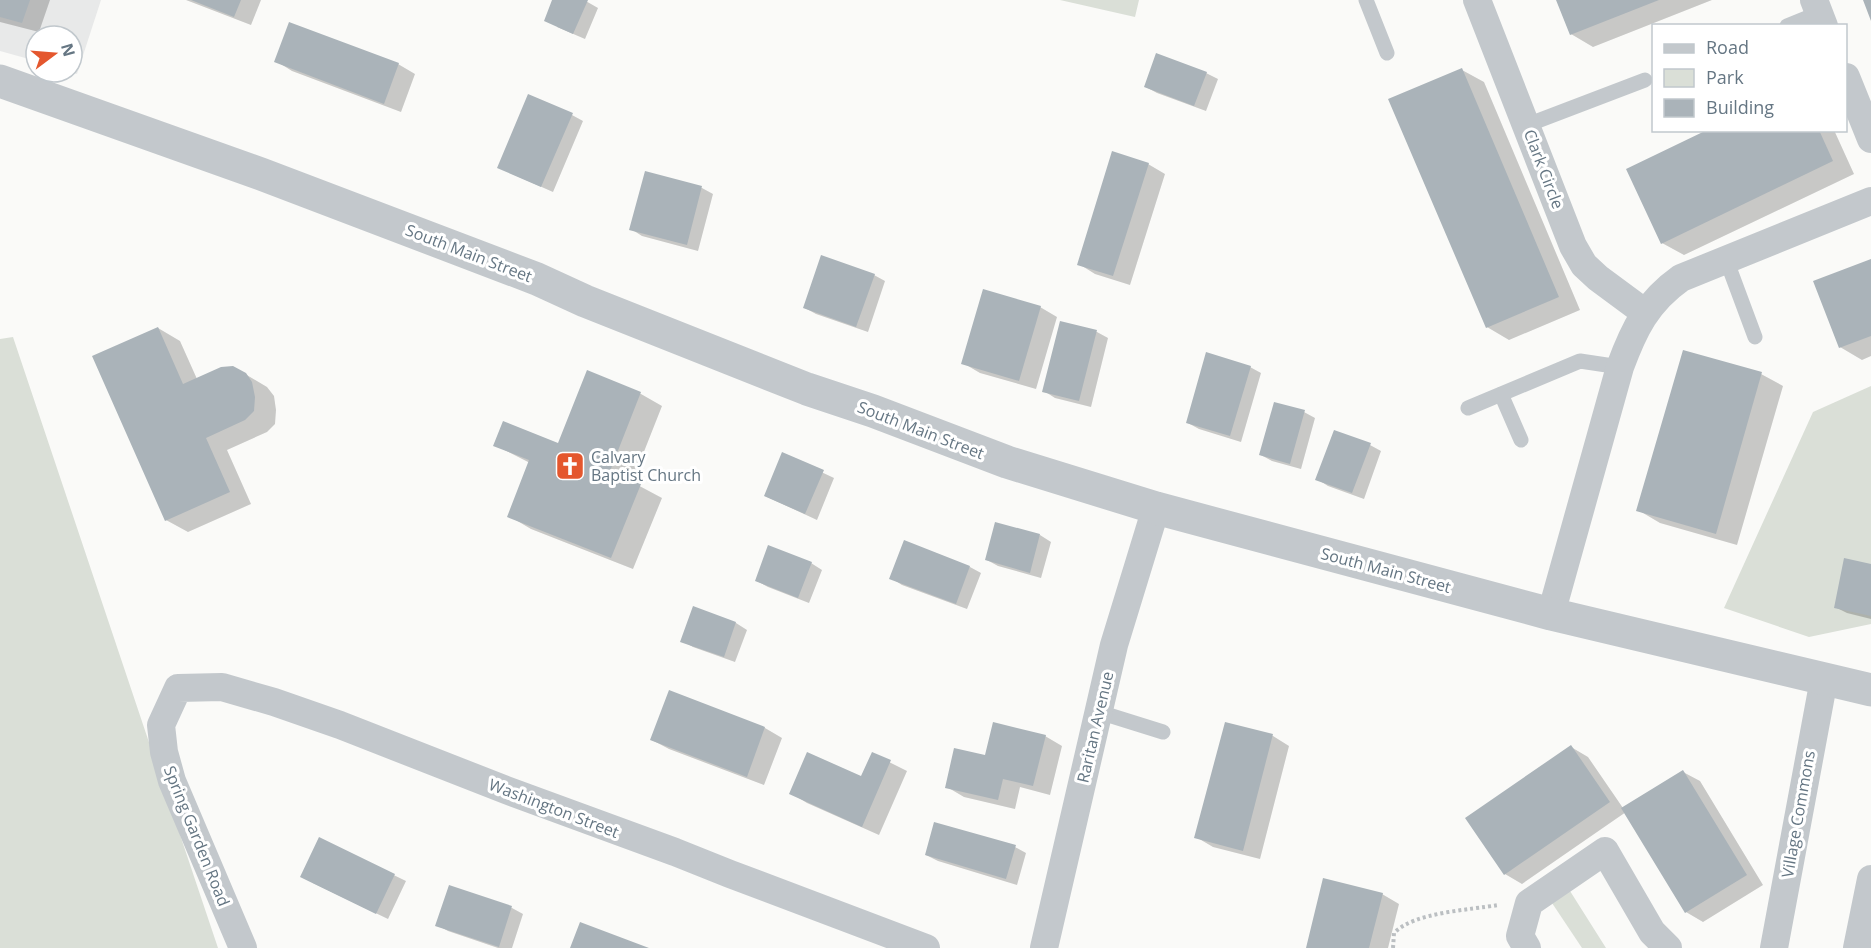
<svg xmlns="http://www.w3.org/2000/svg" width="1871" height="948" font-family="'Open Sans',sans-serif">
<style>
.built{fill:#e8e9e9}
.green{fill:#dadfd7}
.shadow{fill:#0003}
.building{fill:#aab3b9}
.lines{fill:none;stroke-linecap:round;stroke-linejoin:round}
.path{stroke:#bbbfc2;stroke-width:4;stroke-dasharray:3 3;stroke-linecap:butt}
.service{stroke:#c3c8cc;stroke-width:15}
.minor{stroke:#c3c8cc;stroke-width:28}
.tertiary{stroke:#c3c8cc;stroke-width:33}
.labels{text-anchor:middle;stroke-width:6;stroke-linejoin:round;paint-order:stroke}
.street-label{font-size:16px;fill:#657683;stroke:#fff}
.poi-label{font-size:16px;fill:#657683;stroke:#fff;text-anchor:start}
</style>
<rect width="100%" height="100%" fill="#fafaf8"/>
<path class="built" d="M0 0H101L77 74 71 72 72 36H36V61L0 51Z"/>
<path class="green" d="M1060 0H1139L1135 17Z
M13 337 218 948H0V339Z
M1871 386V624L1809 637 1724 608 1813 412Z
M1570 891 1606 948H1582L1552 903Z"/>
<path class="shadow" d="M0 0H50L39 32 0 22Z
M186 0H261L251 25Z
M554 0H584L598 8 585 39 557 27Z
M1557 0H1712L1593 47 1571 34Z
M276 61 398 64 415 74 401 112 292 71Z
M1462 70 1484 82 1580 310 1509 340 1487 327Z
M1206 73 1218 79 1206 111 1157 93 1146 87Z
M572 115 583 121 553 192 510 173Z
M1710 130H1834L1854 174 1684 255 1662 243Z
M1148 164 1165 174 1130 285 1095 274 1079 264Z
M646 173 702 188 713 194 698 251 642 236 631 229Z
M1871 260V356L1862 360 1840 347Z
M874 275 885 281 868 332 816 314 805 308Z
M1040 307 1057 317 1036 389 980 373 963 363Z
M1061 323 1097 332 1108 338 1091 407 1055 398 1044 391Z
M158 328 180 341 197 379 245 374 267 387 274 396 276 410 275 424 267 432 227 450 251 504 188 532 166 520Z
M1250 367 1261 373 1241 442 1199 429 1188 423Z
M588 372 641 394 662 406 632 482 662 498 633 569 531 529 509 516 530 463 495 445 559 444Z
M1761 374 1783 386 1737 545 1660 523 1638 510Z
M1304 412 1315 418 1301 469 1272 461 1261 455Z
M1370 445 1381 451 1364 499 1328 486 1317 479Z
M783 454 834 478 817 520 765 496Z
M1040 535 1051 542 1041 578 998 566 987 560Z
M811 563 822 570 809 603 768 587 757 581Z
M1871 565V619L1847 613 1835 607Z
M970 567 981 573 967 609 902 585 891 578Z
M694 608 736 623 747 630 735 662 693 647 682 641Z
M670 692 765 728 782 738 764 785 669 749 652 740Z
M1226 723 1273 736 1289 746 1260 859 1213 847 1196 837Z
M1045 736 1062 746 1050 795 1020 787 1015 809 964 797 947 787 986 757Z
M1571 747 1588 757 1623 808 1683 772 1700 781 1763 885 1703 922 1686 912 1626 812 1522 884 1505 874Z
M873 754 907 771 879 835 807 803 791 793 861 778Z
M319 839 406 881 388 919 313 883Z
M1015 847 1026 853 1017 885 938 861 926 855Z
M449 887 512 908 523 914 512 948H498L448 931 437 925Z
M1382 894 1399 904 1388 948H1307Z"/>
<path class="building" d="M0 0H30L22 23 0 17Z
M191 0H241L234 17Z
M552 0H588L573 34 544 21Z
M1556 0H1659L1570 35Z
M1863 0H1871V21Z
M289 22 399 63 384 104 274 62Z
M1156 53 1207 72 1194 106 1144 87Z
M1462 68 1559 297 1486 328 1388 99Z
M528 94 573 113 541 187 497 168Z
M1707 130H1819L1833 161 1661 244 1626 169Z
M1112 151 1149 163 1113 276 1077 265Z
M645 171 702 186 687 245 629 230Z
M821 255 875 274 856 327 803 308Z
M1871 259V336L1839 348 1813 281Z
M983 289 1041 306 1019 381 961 364Z
M1060 321 1097 330 1079 401 1042 392Z
M158 327 183 384 221 367 233 366 246 373 252 382 255 397 254 411 245 420 206 438 230 492 165 521 92 356Z
M1683 350 1762 372 1716 534 1636 511Z
M1206 352 1251 366 1230 436 1186 423Z
M587 370 641 392 610 471 641 484 611 558 507 517 529 460 493 446 503 421 558 443Z
M1274 402 1305 410 1290 464 1259 455Z
M1334 430 1371 443 1352 493 1315 480Z
M782 452 824 470 805 514 764 496Z
M995 522 1040 534 1030 573 985 560Z
M904 540 970 566 956 604 889 579Z
M768 545 812 562 798 598 755 581Z
M1844 558 1871 564V616L1834 608Z
M693 606 736 622 724 657 680 642Z
M669 690 765 727 747 777 650 740Z
M993 722 1046 735 1033 786 1003 779 998 800 945 788 954 748 985 755Z
M1225 722 1273 734 1243 851 1194 838Z
M1571 745 1610 802 1504 875 1465 818Z
M807 752 861 776 872 752 891 760 862 827 789 794Z
M1683 770 1747 875 1685 913 1621 808Z
M934 822 1016 845 1006 879 925 855Z
M319 837 395 874 376 914 300 877Z
M1323 878 1383 893 1369 948H1306Z
M449 885 512 906 499 947 435 926Z
M580 922 649 948H570Z"/>
<g class="lines">
<path class="path" d="M1393 948 1394 933C1414 912 1470 910 1498 905"/>
<path class="service" d="M1366 0 1387 53
M1787 26 1819 13
M1527 125 1645 80
M1726 259 1755 337
M1501 394 1521 440
M1468 408 1580 361 1620 367
M1099 712 1163 732"/>
<path class="minor" d="M1477 0 1573 246 1584 265 1598 278 1644 312
M1814 0 1824 26
M1846 77 1871 139
M1551 614 1620 367C1634 329 1647 302 1681 278L1871 201
M243 948 172 781 164 752 161 725 178 688 222 687 274 702 340 725 506 790 675 852 730 874 926 948
M1044 948 1114 645 1156 508
M1527 948 1520 936 1529 903 1605 851 1652 932 1668 948
M1774 948 1824 679
M1857 948 1871 879"/>
<path class="tertiary" d="M0 81 261 174 537 279 585 301 807 389 873 411 1007 462 1156 508 1551 614 1871 690"/>
</g>
<defs>
<g id="church-square" transform="scale(1.5)"><rect x="-9" y="-9" width="18" height="18" rx="4" fill="#e4572e" stroke="#fff"/><path d="M-1.2-6h2.4v3.5h3.3v2.4h-3.3V6h-2.4V-.1h-3.3v-2.4h3.3Z" fill="#fff"/></g>
</defs>
<g fill-rule="evenodd">
<use href="#church-square" x="570" y="466"/>
</g>
<g class="labels">
<g class="street-label">
<text transform="translate(1544 169) rotate(69)" y="6">Clark Circle</text>
<text transform="translate(469 253) rotate(21)" y="6">South Main Street</text>
<text transform="translate(921 430) rotate(21)" y="6">South Main Street</text>
<text transform="translate(1386 570) rotate(15)" y="6">South Main Street</text>
<text transform="translate(1095 727) rotate(-77)" y="6">Raritan Avenue</text>
<text transform="translate(554 808) rotate(21)" y="6">Washington Street</text>
<text transform="translate(1798 814) rotate(-80)" y="6">Village Commons</text>
<text transform="translate(197 836) rotate(68)" y="6">Spring Garden Road</text>
</g>
<g class="poi-label">
<text x="591" y="463">Calvary<tspan x="591" dy="18">Baptist Church</tspan></text>
</g>
</g>
<rect x="1652" y="24" width="195" height="108" fill="#ffffff" stroke="#c1c8cd" stroke-width="1.5"/>
<rect x="1664" y="44" width="30" height="9" fill="#c3c8cc" stroke="#c1c8cd" stroke-width="1.5"/>
<text x="1706" y="54" font-size="18" fill="#657683">Road</text>
<rect x="1664" y="69" width="30" height="18" fill="#dadfd7" stroke="#c1c8cd" stroke-width="1.5"/>
<text x="1706" y="84" font-size="18" fill="#657683">Park</text>
<rect x="1664" y="99" width="30" height="18" fill="#aab3b9" stroke="#c1c8cd" stroke-width="1.5"/>
<text x="1706" y="114" font-size="18" fill="#657683">Building</text>
<g transform="translate(54 54) rotate(74)"><circle r="28" fill="#ffffff" stroke="#c1c8cd" stroke-width="1.5"/>
<path d="M0-4.5L10 22L0 15L-10 22Z" fill="#e4572e"/>
<text y="-9" font-size="16" font-weight="bold" text-anchor="middle" fill="#657683">N</text>
</g>
</svg>
